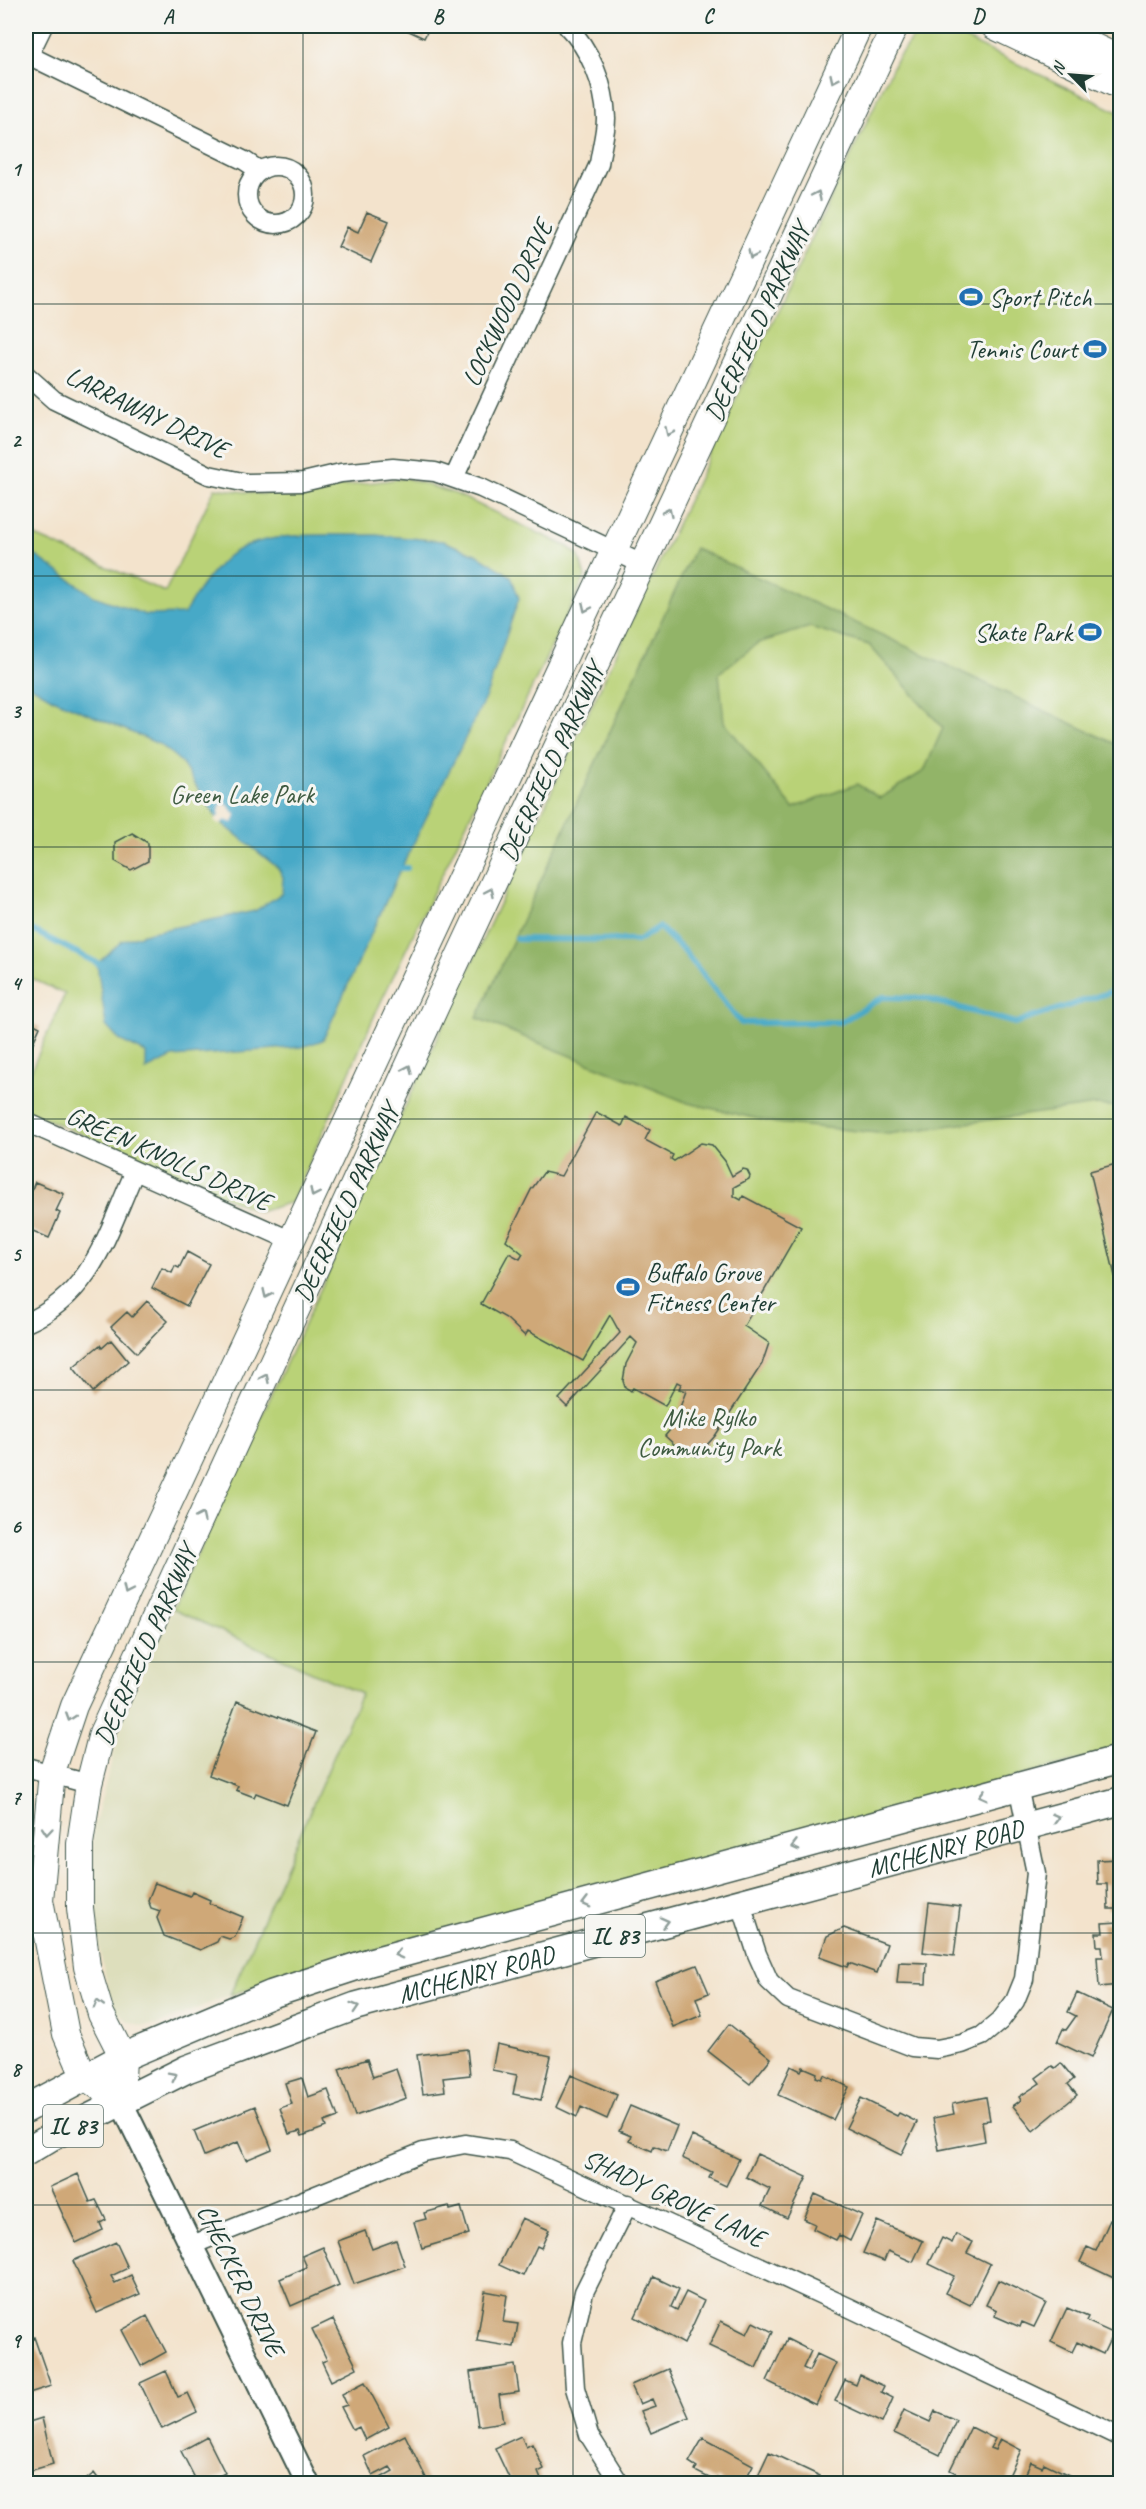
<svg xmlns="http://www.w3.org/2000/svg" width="1146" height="2509" font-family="Caveat,sans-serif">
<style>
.built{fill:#dddebc}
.green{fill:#b9d277;stroke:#6c8856;stroke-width:1.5}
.forest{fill:#92b468;stroke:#58784e;stroke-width:1.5;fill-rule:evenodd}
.water{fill:#47a9c7;stroke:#33737e;stroke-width:1.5}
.pier{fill:#f3e3cc}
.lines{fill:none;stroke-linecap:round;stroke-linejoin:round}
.stream{stroke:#47a9c7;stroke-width:6}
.building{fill:#cfa878}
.minor-casing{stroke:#3f564b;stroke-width:21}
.tertiary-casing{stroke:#3f564b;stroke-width:26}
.secondary-casing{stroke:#3f564b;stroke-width:28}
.primary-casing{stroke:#3f564b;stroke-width:30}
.minor{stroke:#fff;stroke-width:18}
.tertiary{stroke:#fff;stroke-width:22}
.secondary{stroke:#fff;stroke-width:26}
.primary{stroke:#fff;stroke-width:27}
.oneway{stroke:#8f9e9a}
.grid{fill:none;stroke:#1f3d34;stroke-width:1.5;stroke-opacity:0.55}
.labels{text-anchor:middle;stroke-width:6;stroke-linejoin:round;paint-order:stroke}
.shield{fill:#f6f6f2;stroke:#60746d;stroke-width:1.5}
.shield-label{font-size:24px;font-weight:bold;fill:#1f3d34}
.poi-label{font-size:26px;fill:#1f3d34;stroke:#f6f6f2;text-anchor:start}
.street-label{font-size:26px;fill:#1f3d34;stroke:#f6f6f2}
.park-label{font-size:26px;fill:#3e5b41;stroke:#f6f6f2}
.neatline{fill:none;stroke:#1f3d34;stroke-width:2}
.grid-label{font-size:20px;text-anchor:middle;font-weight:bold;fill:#1f3d34}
</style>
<rect width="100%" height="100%" fill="#f6f6f2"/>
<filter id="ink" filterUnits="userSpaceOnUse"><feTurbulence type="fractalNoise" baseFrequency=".0167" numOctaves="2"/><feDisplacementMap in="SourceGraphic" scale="12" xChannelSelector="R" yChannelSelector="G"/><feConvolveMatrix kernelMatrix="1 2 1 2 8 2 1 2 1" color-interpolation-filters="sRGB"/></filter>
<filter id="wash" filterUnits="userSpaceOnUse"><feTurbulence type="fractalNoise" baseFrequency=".008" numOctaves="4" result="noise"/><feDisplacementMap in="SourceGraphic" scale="24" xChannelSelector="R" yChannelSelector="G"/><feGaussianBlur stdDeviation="1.35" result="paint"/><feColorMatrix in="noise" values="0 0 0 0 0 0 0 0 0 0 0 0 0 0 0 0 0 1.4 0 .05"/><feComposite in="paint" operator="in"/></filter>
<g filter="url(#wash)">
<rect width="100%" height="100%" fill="#f3e3cc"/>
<path class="built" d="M172 1609 361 1694 230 1995 158 2025 142 2026 128 2021 117 2011 109 1993 100 1953 91 1889 93 1830 125 1712Z"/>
<path class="green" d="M944 32 955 34 1120 113V1749L308 1969 230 1995 361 1694 172 1609 560 773 896 60 912 38Z
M406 478 456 494 568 547 579 556 585 577 377 1010 292 1202 259 1212 26 1110V1082L65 994 26 976V532L165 592 215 488 262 494 296 492Z"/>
<path class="forest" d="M695 548 1120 746V1107L1096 1105 888 1134 776 1123 688 1103 477 1018ZM810 627 869 645 943 728 924 771 880 798 857 784 793 808 724 722 719 673 758 643Z"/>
<path class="water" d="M376 535 443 541 478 555 511 576 519 598 486 696 397 877 323 1040 302 1047 173 1057 146 1070V1053L119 1040 106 1026 97 964 122 941 147 933 255 911 282 893 283 877 278 868 218 820 181 762 161 745 53 699 26 683V549L94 596 146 615 184 614C196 593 209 574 226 558 260 528 334 536 376 535Z"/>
<path class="pier" d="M221 804H227L236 815 233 823 225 820 219 825 214 820 220 815 218 812Z"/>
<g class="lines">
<path class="stream" d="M396 868H407
M26 927 103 966
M517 939 639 940 659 927 684 951 741 1023 841 1022 883 997 923 998 1015 1023 1120 989"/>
</g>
<g id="blocks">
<path class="building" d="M398 26H430L424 38Z
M367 212 389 221 371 262 338 247 347 227 358 232Z
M132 833 148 843V861L131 870 115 861V842Z
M26 1020 40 1027 26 1058Z
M596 1112 622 1126 626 1117 650 1130 645 1140 673 1155 671 1159 674 1161 701 1143 712 1145 725 1161 732 1176 743 1169 747 1170 750 1176 749 1179 734 1187V1196L741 1200 743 1196 801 1227 744 1326 769 1343 762 1364 715 1436 697 1456 676 1446 665 1436 678 1420 676 1418 686 1391 679 1389 681 1384 677 1382 665 1406 633 1388 631 1391 625 1387 623 1381 626 1364 637 1343 631 1337 567 1407 559 1399 620 1333 610 1315 583 1361 528 1331 525 1336 506 1318 481 1304 509 1253 520 1259 523 1254 506 1240 531 1190 544 1172 561 1176Z
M1120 1163V1297L1090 1171Z
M35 1182 64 1194 56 1211 60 1213 49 1238 26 1228V1203Z
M187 1252 209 1264 187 1306 152 1288 162 1268 172 1273 175 1266 179 1268Z
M147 1301 168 1321 137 1353 111 1327 127 1312 132 1317Z
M111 1340 128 1361 93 1392 73 1367 100 1345 102 1348Z
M237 1701 316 1732 287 1805 256 1793 254 1797 236 1790 238 1786 209 1775Z
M1120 1859V1909H1108L1107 1884H1098L1097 1860Z
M155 1883 190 1896 192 1892 210 1900 209 1903 243 1917 235 1937 229 1939 220 1936 217 1942 200 1950 164 1936 157 1918 160 1911 151 1908 148 1900Z
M929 1903 960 1907 954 1956 923 1952Z
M1120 1922V1985L1099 1987 1097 1957H1103L1102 1946H1097L1096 1933H1103L1102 1923Z
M844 1928 887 1944 877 1973 849 1963 847 1967 819 1957 827 1936Z
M899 1962 927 1963 926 1984 897 1983Z
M697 1965 709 1993 696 1998 702 2015 673 2027 655 1981Z
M1077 1993 1113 2010 1091 2058 1057 2042 1063 2029 1066 2030 1076 2016 1068 2012Z
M729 2024 771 2058 750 2084 708 2051Z
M497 2044 551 2056 541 2100 513 2094 517 2075 492 2070Z
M467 2049 470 2075 443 2078 445 2091 423 2094 417 2055Z
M367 2059 373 2077 396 2069 406 2098 355 2116 339 2069Z
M1061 2063 1074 2079 1068 2084 1077 2095 1033 2131 1013 2106 1021 2100 1019 2097 1040 2083 1036 2078 1052 2066 1055 2068Z
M791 2066 801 2071 803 2067 817 2073 816 2077 822 2079 824 2075 849 2087 833 2120 778 2095Z
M571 2075 617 2095 607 2119 581 2107 577 2117 556 2107Z
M302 2078 308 2097 328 2090 338 2117 324 2122 326 2127 302 2136 300 2131 289 2134 280 2108 292 2104 285 2083Z
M986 2097 990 2120 982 2121 985 2141 939 2150 933 2118 954 2114 952 2104Z
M861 2098 897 2116 899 2113 917 2122 901 2155 846 2128Z
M255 2106 272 2149 246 2160 238 2142 204 2156 194 2131Z
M630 2106 677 2126 667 2151 654 2146 652 2151 629 2141 631 2136 619 2131Z
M692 2136 739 2159 726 2186 709 2178 712 2172 682 2158Z
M757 2154 807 2177 787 2218 762 2206 770 2189 746 2177Z
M78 2174 90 2202 96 2200 106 2220 100 2223 103 2230 76 2243 50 2187Z
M815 2194 862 2215 850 2241 839 2235 836 2240 813 2229 815 2224 804 2219Z
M449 2206 450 2210 461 2207 469 2234 422 2248 414 2222 426 2219 424 2213Z
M522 2218 549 2230 541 2248 537 2246 523 2276 499 2265Z
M1110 2220 1120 2225V2281L1080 2262 1087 2247 1096 2251Z
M877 2221 923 2241 913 2262 888 2251 884 2261 863 2253Z
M365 2231 372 2249 396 2240 405 2266 354 2284 338 2241Z
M956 2234 973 2242 967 2253 990 2264 970 2305 945 2293 954 2276 929 2264 942 2238 952 2243Z
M116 2242 128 2268 111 2276 115 2283 131 2275 140 2294 97 2313 73 2261Z
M323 2247 339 2285 291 2306 280 2279 307 2267 302 2256Z
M654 2277 679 2289 671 2307 677 2310 686 2292 704 2301 684 2344 635 2317Z
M998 2280 1046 2303 1034 2327 1022 2322 1020 2327 995 2316 997 2310 986 2305Z
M485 2291 507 2295 503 2322 518 2324 514 2347 477 2341Z
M1067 2308 1088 2317 1086 2321 1113 2333 1103 2354 1077 2342 1072 2352 1051 2342Z
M147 2316 166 2352 141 2366 122 2330Z
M333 2319 357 2368 331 2381 322 2362 327 2360 312 2329Z
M721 2321 747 2334 753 2322 773 2332 756 2368 709 2346Z
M34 2337 51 2386 26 2394V2340Z
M787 2339 811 2351 803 2368 809 2371 817 2354 836 2363 816 2405 767 2381Z
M515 2365 519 2392 499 2395 503 2422 478 2426 470 2372Z
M668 2369 689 2417 651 2433 641 2411 655 2406 652 2399 640 2404 631 2385Z
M166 2371 178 2397 188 2393 197 2412 162 2429 140 2383Z
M860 2375 884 2386 881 2392 893 2398 882 2423 835 2401 845 2380 856 2385Z
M365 2382 389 2427 365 2440 359 2427 353 2430 341 2407 347 2405 342 2394Z
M904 2410 930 2422 935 2411 956 2420 940 2455 894 2433Z
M42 2418 53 2464 26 2472V2423Z
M971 2427 995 2439 990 2448 995 2450 1000 2439 1021 2450 1005 2484H977L950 2470Z
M405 2435 429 2484H379L377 2480 393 2471 390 2467 373 2476 364 2456Z
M521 2436 526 2447 532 2444 544 2469 538 2472 542 2482 538 2484H512L495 2448Z
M207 2437 225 2473 204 2484H198L181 2451Z
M703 2438 753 2465 743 2484H727L717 2478 715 2481 695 2471 697 2467 689 2462Z
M769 2452 820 2476 817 2484H754Z
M1031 2462 1042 2467 1044 2463 1069 2475 1066 2480 1074 2484H1021Z
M94 2473 102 2484H81Z"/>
</g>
</g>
<g filter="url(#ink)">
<use href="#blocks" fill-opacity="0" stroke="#3f564b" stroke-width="1.5"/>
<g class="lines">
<g class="minor-casing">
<path id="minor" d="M28 55 245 161 260 171
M26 61 43 26
M247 195a29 29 0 1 1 58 0a29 29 0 1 1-58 0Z
M26 375 54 400 209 475 247 483 303 482 341 473 393 468 435 472 481 488 644 565
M454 478 599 164C601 149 606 132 606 118 605 85 590 49 567 26
M26 1122 292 1241
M26 1323C93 1294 107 1233 135 1171
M26 1767 89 1784
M740 1901 757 1954 769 1981 788 1999 913 2047 937 2049 962 2044 982 2036 1000 2021 1015 2001 1024 1979 1036 1873 1018 1786
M192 2245 423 2152 465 2144 510 2151 850 2308 1120 2437
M620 2484 589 2435 575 2388 572 2343 584 2292 628 2204"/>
</g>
<g class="tertiary-casing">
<path id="tertiary" d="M121 2102 308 2484"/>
</g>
<g class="secondary-casing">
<path id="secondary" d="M994 26 1120 86
M1050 26 1120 59
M121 2102 84 2076 66 2034 40 1900 52 1772 74 1706 859 26
M121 2102 123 2057 101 2014 87 1967 80 1908V1844L89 1784 102 1733 440 997 895 26"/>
</g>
<g class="primary-casing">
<g id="primary">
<path d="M26 2109 123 2057 272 1994 370 1962 1120 1759"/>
<path id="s1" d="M26 2152 51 2137 187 2069 356 2006 1120 1801"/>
</g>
</g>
<use href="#minor" class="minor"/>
<use href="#tertiary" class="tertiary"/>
<use href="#secondary" class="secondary"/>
<use href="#primary" class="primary"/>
</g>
<defs><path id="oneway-chevron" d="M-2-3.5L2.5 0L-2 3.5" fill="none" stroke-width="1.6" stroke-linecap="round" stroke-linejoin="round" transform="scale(1.5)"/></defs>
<g class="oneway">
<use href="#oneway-chevron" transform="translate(834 79) rotate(115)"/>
<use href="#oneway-chevron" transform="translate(817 195) rotate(-65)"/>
<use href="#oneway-chevron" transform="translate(752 255) rotate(115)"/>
<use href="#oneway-chevron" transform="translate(669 432) rotate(115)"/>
<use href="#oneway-chevron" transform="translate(668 512) rotate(-65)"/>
<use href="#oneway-chevron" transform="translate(586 608) rotate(115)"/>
<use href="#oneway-chevron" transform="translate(490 892) rotate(-65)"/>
<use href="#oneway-chevron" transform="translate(408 1069) rotate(-65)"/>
<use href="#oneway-chevron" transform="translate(314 1193) rotate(115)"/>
<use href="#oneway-chevron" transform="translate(267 1294) rotate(115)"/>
<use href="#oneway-chevron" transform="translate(265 1378) rotate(-65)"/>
<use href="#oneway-chevron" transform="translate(201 1517) rotate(-65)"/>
<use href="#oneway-chevron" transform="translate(127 1591) rotate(115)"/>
<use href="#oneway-chevron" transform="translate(70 1717) rotate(108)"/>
<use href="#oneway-chevron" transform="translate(983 1795) rotate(165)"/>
<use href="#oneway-chevron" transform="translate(1056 1818) rotate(-15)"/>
<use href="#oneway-chevron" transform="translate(47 1831) rotate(95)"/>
<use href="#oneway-chevron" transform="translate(795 1846) rotate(165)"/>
<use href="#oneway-chevron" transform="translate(586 1903) rotate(165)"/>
<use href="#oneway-chevron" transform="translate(665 1922) rotate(-15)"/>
<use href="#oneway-chevron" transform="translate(398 1954) rotate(165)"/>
<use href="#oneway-chevron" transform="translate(98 2004) rotate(-106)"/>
<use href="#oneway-chevron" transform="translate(355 2007) rotate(-18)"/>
<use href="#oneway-chevron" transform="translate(173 2076) rotate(-27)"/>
</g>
</g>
<path class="grid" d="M303 26V2484M573 26V2484M843 26V2484M26 304H1120M26 576H1120M26 847H1120M26 1119H1120M26 1390H1120M26 1662H1120M26 1933H1120M26 2205H1120"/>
<defs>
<g id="stadium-bare" transform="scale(1.8)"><path d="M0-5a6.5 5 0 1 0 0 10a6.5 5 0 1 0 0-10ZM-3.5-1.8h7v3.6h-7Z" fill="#1f6fb2" stroke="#f6f6f2" stroke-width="2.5" paint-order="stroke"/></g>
</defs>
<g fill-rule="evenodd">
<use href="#stadium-bare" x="971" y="297"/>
<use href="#stadium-bare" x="1095" y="349"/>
<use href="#stadium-bare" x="1090" y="632"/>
<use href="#stadium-bare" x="628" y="1287"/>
</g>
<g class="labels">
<g class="shield">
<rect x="585" y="1915" width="60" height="42" rx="4.5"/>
<rect x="43" y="2105" width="60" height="42" rx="4.5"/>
</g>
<g class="shield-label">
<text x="615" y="1944">IL 83</text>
<text x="73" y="2134">IL 83</text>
</g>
<g class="poi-label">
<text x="989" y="306">Sport Pitch</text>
<text x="1077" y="358" text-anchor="end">Tennis Court</text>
<text x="1072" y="641" text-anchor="end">Skate Park</text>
<text x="646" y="1281">Buffalo Grove<tspan x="646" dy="30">Fitness Center</tspan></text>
</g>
<g class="street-label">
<text transform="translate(507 303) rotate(-65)" y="9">LOCKWOOD DRIVE</text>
<text transform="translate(757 322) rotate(-65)" y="9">DEERFIELD PARKWAY</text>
<text transform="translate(147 412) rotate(26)" y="9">LARRAWAY DRIVE</text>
<text transform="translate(551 762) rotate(-65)" y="9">DEERFIELD PARKWAY</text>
<text transform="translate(169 1158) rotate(24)" y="9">GREEN KNOLLS DRIVE</text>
<text transform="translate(346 1203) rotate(-65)" y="9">DEERFIELD PARKWAY</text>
<text transform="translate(145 1645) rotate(-66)" y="9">DEERFIELD PARKWAY</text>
<text dy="9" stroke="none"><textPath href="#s1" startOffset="972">MCHENRY ROAD</textPath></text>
<text dy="9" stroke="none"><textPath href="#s1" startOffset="486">MCHENRY ROAD</textPath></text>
<text transform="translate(674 2198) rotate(25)" y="9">SHADY GROVE LANE</text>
<text transform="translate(241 2280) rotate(64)" y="9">CHECKER DRIVE</text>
</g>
<g class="park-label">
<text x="242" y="803">Green Lake Park</text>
<text x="709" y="1426">Mike Rylko<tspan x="709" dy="30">Community Park</tspan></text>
</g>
</g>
<rect width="1146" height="2509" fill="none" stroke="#f6f6f2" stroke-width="66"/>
<g transform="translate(1071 75) rotate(295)" stroke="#f6f6f2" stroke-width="4.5" paint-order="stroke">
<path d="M0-4.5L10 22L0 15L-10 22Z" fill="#1f3d34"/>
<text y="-9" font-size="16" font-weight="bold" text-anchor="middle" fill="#1f3d34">N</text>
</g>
<rect x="33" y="33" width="1080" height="2443" class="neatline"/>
<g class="grid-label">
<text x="168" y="23">A</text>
<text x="438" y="23">B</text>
<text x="708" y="23">C</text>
<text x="978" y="23">D</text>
<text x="16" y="176">1</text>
<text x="16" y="447">2</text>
<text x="16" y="718">3</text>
<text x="16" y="990">4</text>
<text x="16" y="1261">5</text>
<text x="16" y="1533">6</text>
<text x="16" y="1804">7</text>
<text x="16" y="2076">8</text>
<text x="16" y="2347">9</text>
</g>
</svg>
